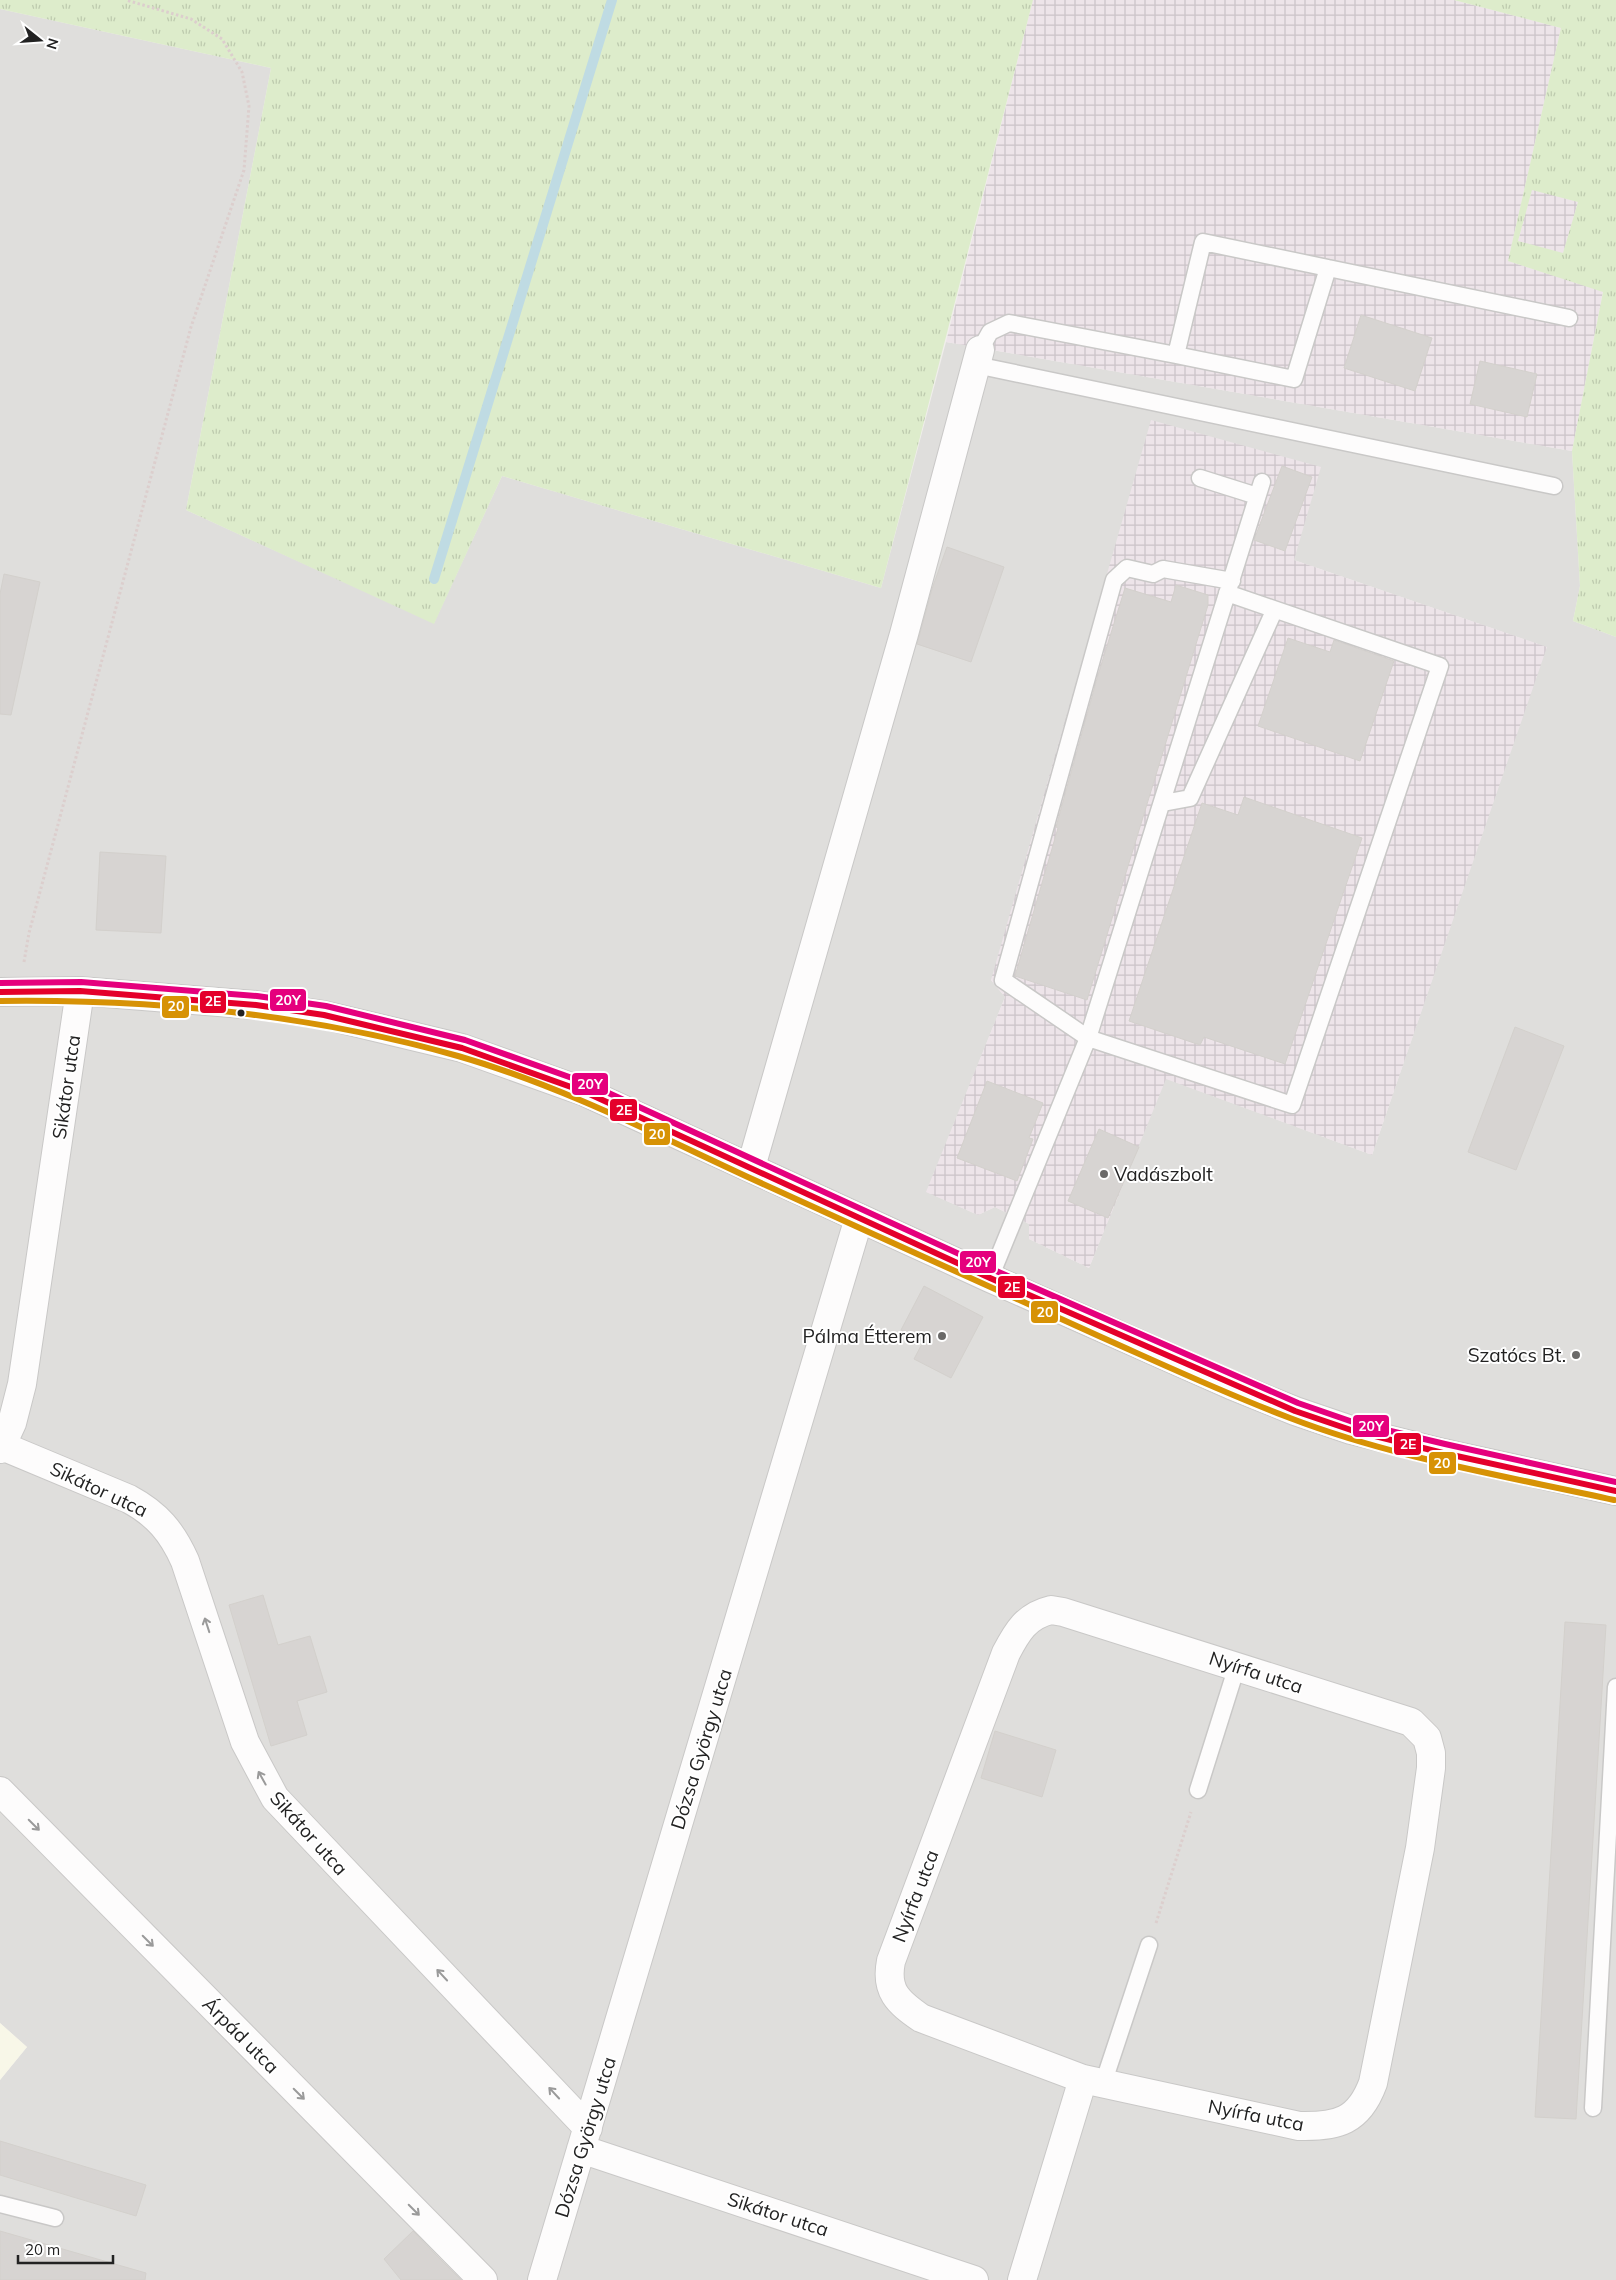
<svg xmlns="http://www.w3.org/2000/svg" width="1616" height="2280" font-family="Mulish,sans-serif">
<style>
.residential{fill:#dfdedc;fill-rule:evenodd}
.industrial{fill:url(#industrial-grid)}
.education{fill:#f8f7e8}
.grass{fill:url(#grass-tufts);fill-rule:evenodd}
.lines{fill:none;stroke-linecap:round;stroke-linejoin:round}
.stream{stroke:#bfdbe3;stroke-width:10}
.building{fill:#d7d4d2;stroke:#d3d0cc}
.service-casing{stroke:#c9c8c7;stroke-width:19}
.minor-casing{stroke:#c9c8c7;stroke-width:30}
.tertiary-casing{stroke:#c9c8c7;stroke-width:30}
.path{stroke:#dccecd;stroke-width:3;stroke-dasharray:2.5 2.5;stroke-linecap:butt}
.service{stroke:#fdfcfc;stroke-width:16}
.minor{stroke:#fdfcfc;stroke-width:28}
.tertiary{stroke:#fdfcfc;stroke-width:28}
.bus-1-casing{stroke:#fff;stroke-width:10}
.bus-2-casing{stroke:#fff;stroke-width:10}
.bus-3-casing{stroke:#fff;stroke-width:10}
.bus-1{stroke:#e4002b;stroke-width:6}
.bus-2{stroke:#d79205;stroke-width:6}
.bus-3{stroke:#e5007d;stroke-width:6}
.oneway{stroke:#9a9a9a}
.bus-dot{fill:#222;stroke:#fff;stroke-width:2}
.poi-dot{fill:#6a6968;stroke:#fff;stroke-width:2}
.labels{text-anchor:middle;stroke-width:4;stroke-linejoin:round;paint-order:stroke}
.street-label{font-size:19px;fill:#222;stroke:#fff}
.poi-label{font-size:19px;fill:#222;stroke:#fff;text-anchor:end}
.line-badge{stroke:#fff;stroke-width:2}
.badge-label{font-size:14px;text-anchor:middle;font-weight:bold;fill:#fff}
</style>
<defs>
<pattern id="industrial-grid" width="8" height="8" patternUnits="userSpaceOnUse" patternTransform="scale(1.25)"><rect width="8" height="8" fill="#ede4e9"/><path d="M0 4h8M4 0v8" fill="none" stroke="#cbc3c8"/></pattern>
<pattern id="grass-tufts" width="24" height="20" patternUnits="userSpaceOnUse" patternTransform="scale(1.25)"><rect width="24" height="20" fill="#ddeccb"/><path d="M3 7l-1-3M5 7V3M7 7l1-3M15 17l-1-3M17 17v-4M19 17l1-3" fill="none" stroke="#bdcaae"/></pattern>
</defs>
<rect width="100%" height="100%" fill="#f0eeeb"/>
<path class="residential" d="M0 9 271 68 186 510 434 623 502 476 881 588 946 342 1572 451 1580 586 1573 621 1616 637V2280H0V2080L27 2047 0 2023ZM1294 560 1546 647 1372 1155 1165 1078 1089 1268 1029 1239V1224L995 1207 978 1215 927 1192 1005 997 991 980Z"/>
<path class="industrial" d="M1033 0H1454L1561 28 1508 261 1603 291 1572 451 946 342Z
M1532 189 1578 202 1563 254 1518 241Z
M1151 420 1321 467 1294 560 1547 647 1372 1155 1166 1079 1089 1268 1029 1239V1224L995 1207 978 1215 926 1192 1005 997 991 980Z"/>
<path class="education" d="M0 2023 27 2047 0 2080Z"/>
<path class="grass" d="M0 0H1033L881 588 502 476 434 624 186 510 271 68 0 9Z
M1454 0H1616V637L1573 621 1580 586 1572 451 1603 292 1508 261 1561 28ZM1532 190 1578 202 1563 253 1518 241Z"/>
<g class="lines">
<path class="stream" d="M434 579 612 0"/>
</g>
<path class="building" d="M1361 315 1432 338 1415 391 1344 368Z
M1480 361 1537 374 1527 417 1470 404Z
M1282 466 1312 477 1285 551 1254 540Z
M947 547 1004 567 971 662 917 644 932 589Z
M4 574 40 582 11 715 0 714V594Z
M1176 585 1208 595V605L1087 1000 1015 976 1058 828 1056 827 1098 675 1125 588 1171 602Z
M1288 638 1330 652 1334 640 1394 661 1360 761 1258 726Z
M1244 797 1362 838 1285 1064 1204 1037 1200 1045 1129 1021 1202 803 1238 815Z
M100 852 166 856 161 933 96 930Z
M1515 1027 1564 1046 1516 1170 1468 1152Z
M987 1081 1043 1103 1029 1138 1033 1139 1017 1181 957 1158Z
M1099 1129 1139 1147 1108 1218 1068 1201Z
M924 1286 983 1317 951 1378 914 1359 923 1342 901 1330Z
M263 1595 278 1645 310 1636 327 1692 297 1701 307 1735 271 1746 229 1605Z
M1565 1622 1606 1625 1576 2119 1535 2117Z
M995 1731 1056 1750 1042 1797 981 1778Z
M0 2141 146 2185 136 2216 0 2175Z
M0 2231 146 2273 145 2280H0Z
M413 2231 437 2256 461 2280H401L384 2259Z"/>
<g class="lines">
<g class="service-casing">
<path id="service" d="M1203 242 1328 268 1294 379 1176 355Z
M1328 268 1569 318
M980 350 990 332 1009 323 1176 355
M976 365 1554 486
M1200 478 1257 496
M1227 593 1440 666 1292 1105 1088 1038 1003 980 1114 580 1127 568 1153 574 1163 569 1232 581
M1163 803 1190 798 1274 611
M990 1278 1088 1038 1262 482
M1198 1790 1237 1666
M1103 2084 1149 1945
M1593 2108 1616 1687
M0 2204 55 2218"/>
</g>
<g class="minor-casing">
<path id="minor" d="M751 1167 904 634 980 350
M2 1446 129 1499C157 1514 172 1532 185 1561L245 1742 275 1798 588 2128
M0 1449 12 1423 22 1384 80 991
M1051 1610 1063 1612 1411 1722 1427 1738 1431 1753V1768L1420 1848 1373 2083C1359 2121 1338 2127 1299 2126L1083 2079 921 2018C898 2002 885 1991 891 1961L1006 1653C1017 1632 1026 1616 1051 1610Z
M0 1791 483 2280
M581 2149 974 2280
M542 2280 859 1218
M1022 2280 1083 2079"/>
</g>
<g class="tertiary-casing">
<path id="tertiary" d="M0 992 80 991 256 1005 324 1015 462 1048 585 1092 990 1278 1231 1385 1295 1411 1351 1430 1443 1453 1616 1491"/>
</g>
<path class="path" d="M24 962 29 933 191 327 244 170 249 106 242 72 222 39 191 19 126 0
M1156 1923 1191 1812"/>
<use href="#service" class="service"/>
<use href="#minor" class="minor"/>
<use href="#tertiary" class="tertiary"/>
<g class="bus-1-casing">
<path id="bus-1" d="M0 992 80 991 256 1005 324 1015 462 1048 585 1092 990 1278 1295 1411 1351 1430 1443 1453 1616 1491"/>
</g>
<g class="bus-2-casing">
<path id="bus-2" d="M0 1001C154 999 309 1014 458 1056 559 1085 655 1134 750 1178 867 1231 984 1285 1101 1337 1164 1365 1226 1394 1290 1418 1394 1458 1506 1476 1614 1500"/>
</g>
<g class="bus-3-casing">
<path id="bus-3" d="M0 983 81 982 257 996 326 1006 465 1040 589 1084 994 1270 1298 1403 1353 1422 1445 1444 1616 1482"/>
</g>
<use href="#bus-1" class="bus-1"/>
<use href="#bus-2" class="bus-2"/>
<use href="#bus-3" class="bus-3"/>
</g>
<defs><path id="oneway-shaft" d="M-6 0H5M1.5-3L5.5 0L1.5 3" fill="none" stroke-width="1.6" stroke-linecap="round" stroke-linejoin="round" transform="scale(1.25)"/></defs>
<g class="oneway">
<use href="#oneway-shaft" transform="translate(207 1625) rotate(-108)"/>
<use href="#oneway-shaft" transform="translate(262 1778) rotate(-119)"/>
<use href="#oneway-shaft" transform="translate(34 1825) rotate(45)"/>
<use href="#oneway-shaft" transform="translate(148 1941) rotate(45)"/>
<use href="#oneway-shaft" transform="translate(442 1975) rotate(-133)"/>
<use href="#oneway-shaft" transform="translate(554 2093) rotate(-133)"/>
<use href="#oneway-shaft" transform="translate(299 2094) rotate(45)"/>
<use href="#oneway-shaft" transform="translate(414 2210) rotate(45)"/>
</g>
<circle class="bus-dot" cx="241" cy="1013" r="4.5"/>
<g class="poi-dot">
<circle cx="1104" cy="1174" r="5"/>
<circle cx="942" cy="1336" r="5"/>
<circle cx="1576" cy="1355" r="5"/>
</g>
<g class="labels">
<g class="street-label">
<text transform="translate(66 1087) rotate(-82)" y="7">Sikátor utca</text>
<text transform="translate(99 1489) rotate(25)" y="7">Sikátor utca</text>
<text transform="translate(1256 1672) rotate(18)" y="7">Nyírfa utca</text>
<text transform="translate(701 1749) rotate(-73)" y="7">Dózsa György utca</text>
<text transform="translate(309 1833) rotate(48)" y="7">Sikátor utca</text>
<text transform="translate(915 1896) rotate(-69)" y="7">Nyírfa utca</text>
<text transform="translate(241 2035) rotate(45)" y="7">Árpád utca</text>
<text transform="translate(1256 2115) rotate(11)" y="7">Nyírfa utca</text>
<text transform="translate(585 2137) rotate(-73)" y="7">Dózsa György utca</text>
<text transform="translate(778 2214) rotate(18)" y="7">Sikátor utca</text>
</g>
<g class="poi-label">
<text x="1114" y="1181" text-anchor="start">Vadászbolt</text>
<text x="932" y="1343">Pálma Étterem</text>
<text x="1566" y="1362">Szatócs Bt.</text>
</g>
</g>
<g class="line-badge">
<rect x="269" y="988" width="38" height="24" rx="5" fill="#e5007d"/>
<rect x="199" y="990" width="28" height="24" rx="5" fill="#e4002b"/>
<rect x="161" y="995" width="29" height="24" rx="5" fill="#d79205"/>
<rect x="571" y="1072" width="38" height="24" rx="5" fill="#e5007d"/>
<rect x="609" y="1098" width="29" height="24" rx="5" fill="#e4002b"/>
<rect x="643" y="1122" width="28" height="24" rx="5" fill="#d79205"/>
<rect x="959" y="1250" width="38" height="24" rx="5" fill="#e5007d"/>
<rect x="997" y="1275" width="29" height="24" rx="5" fill="#e4002b"/>
<rect x="1030" y="1300" width="29" height="24" rx="5" fill="#d79205"/>
<rect x="1352" y="1414" width="38" height="24" rx="5" fill="#e5007d"/>
<rect x="1393" y="1432" width="29" height="24" rx="5" fill="#e4002b"/>
<rect x="1428" y="1451" width="29" height="24" rx="5" fill="#d79205"/>
</g>
<g class="badge-label">
<text x="288" y="1005">20Y</text>
<text x="213" y="1006">2E</text>
<text x="176" y="1011">20</text>
<text x="590" y="1089">20Y</text>
<text x="624" y="1115">2E</text>
<text x="657" y="1139">20</text>
<text x="978" y="1267">20Y</text>
<text x="1012" y="1292">2E</text>
<text x="1045" y="1317">20</text>
<text x="1371" y="1431">20Y</text>
<text x="1408" y="1449">2E</text>
<text x="1442" y="1468">20</text>
</g>
<g transform="translate(40 40) rotate(107)" stroke="#ffffff" stroke-width="4" paint-order="stroke">
<path d="M0-4L9 19L0 12L-9 19Z" fill="#222222"/>
<text y="-8" font-size="14" font-weight="bold" text-anchor="middle" fill="#222222">N</text>
</g>
<path d="M18 2255v8h95v-8" fill="none" stroke="#222222" stroke-width="2.5"/>
<text x="25" y="2255" font-size="15" fill="#222222" stroke="#ffffff" stroke-width="4" paint-order="stroke">20 m</text>
</svg>
